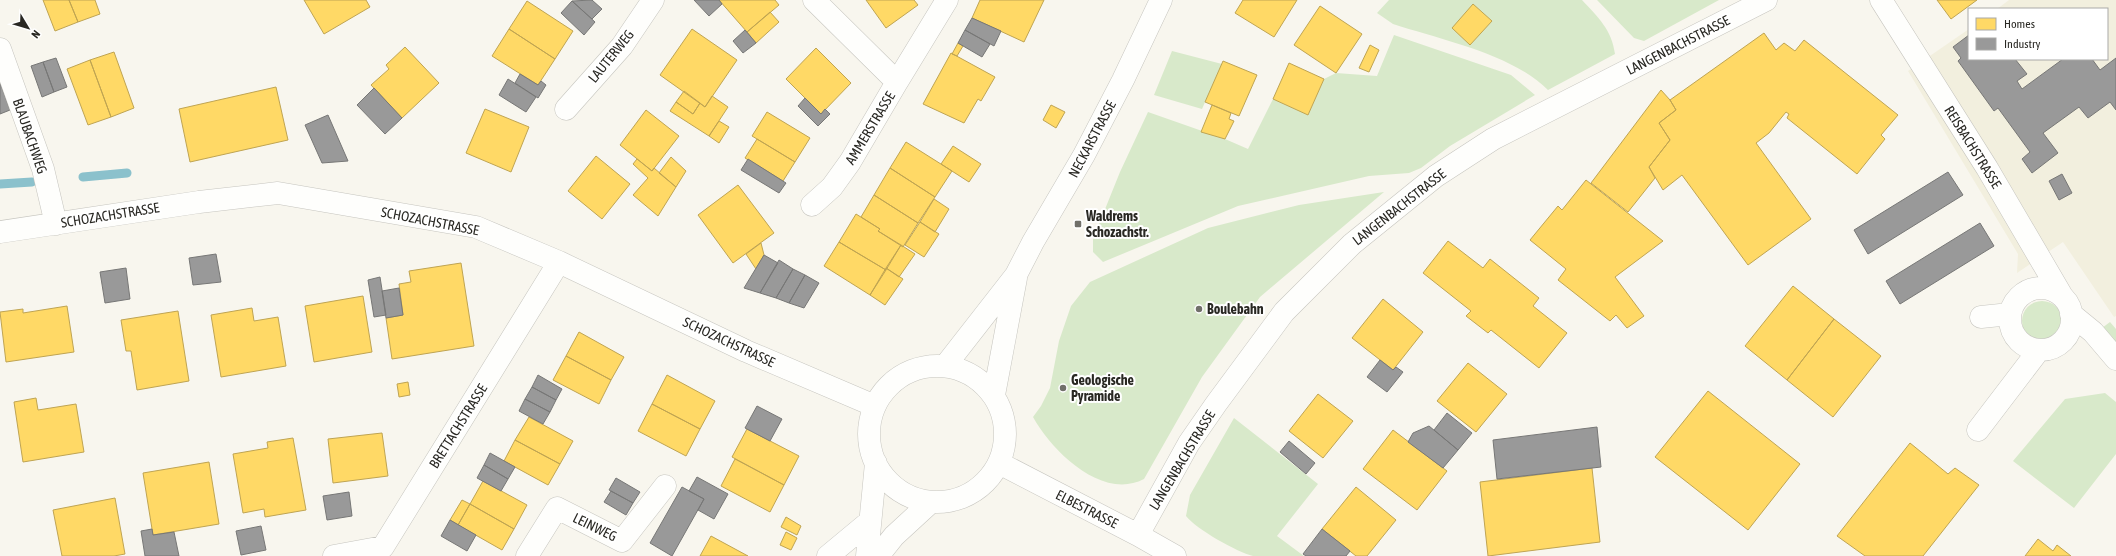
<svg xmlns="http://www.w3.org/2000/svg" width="2116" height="556" font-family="'Asap Condensed',sans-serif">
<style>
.built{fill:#f2efde}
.green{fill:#d8e9ca}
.homes{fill:#ffd966;stroke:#bfa452}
.industry{fill:#999;stroke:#777776}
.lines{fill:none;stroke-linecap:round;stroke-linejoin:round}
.stream{stroke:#8bc1cc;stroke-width:9}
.minor-casing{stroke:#c6c5bf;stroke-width:23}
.minor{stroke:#fefefc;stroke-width:22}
.poi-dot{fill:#71706a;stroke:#fff;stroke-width:1.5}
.labels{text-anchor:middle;stroke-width:4;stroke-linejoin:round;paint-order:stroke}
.street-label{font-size:14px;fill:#292823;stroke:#fff}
.poi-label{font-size:14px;font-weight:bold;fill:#292823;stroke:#fff;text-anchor:start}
</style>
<rect width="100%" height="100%" fill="#f8f6ee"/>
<path class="built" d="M2009 0H2116V316L2114 317 2063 242 2017 273 2018 254 1908 71 1969 29V59H2107V9H1997Z"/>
<path class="green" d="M1389 0H1582C1598 17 1612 30 1615 54L1548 90C1512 54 1442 40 1393 24L1377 13Z
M1597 0H1719L1644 41 1634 38Z
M1394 35 1511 75 1535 95 1450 146 1421 168 1409 173 1369 176 1238 206 1103 262 1093 252V239L1120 172 1148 112 1225 139 1248 149 1273 99 1308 115 1324 79 1336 73 1377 76Z
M1172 51 1222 64 1202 109 1154 95Z
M1384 192 1260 297 1202 377 1144 479C1102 501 1052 451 1033 417L1041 406 1050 388 1059 341 1071 306 1090 282 1208 228 1299 205Z
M2022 321a20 20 0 1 1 40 0a20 20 0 1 1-40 0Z
M2110 322 2116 329V343L2102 328Z
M2105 393 2116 402V454L2074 508 2013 461 2065 399Z
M1234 418 1318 484 1277 536 1304 556C1289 556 1267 556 1253 556 1237 552 1196 529 1186 516L1190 495Z"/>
<path class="homes" d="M43 0H69L78 22 55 31Z
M69 0H95L100 14 78 22Z
M304 0H366L370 7 324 34Z
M719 0H775L779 5 747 32Z
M866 0H914L918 5 886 28Z
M980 0H1044L1024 42 972 18Z
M1243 0H1297L1274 37 1235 13Z
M1937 0H1977L1951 19Z
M527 1 573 31 555 59 509 29Z
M1473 4 1492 21 1470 45 1452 28Z
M1320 6 1362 34 1336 73 1294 45Z
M770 12 779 22 756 43 747 32Z
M509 29 555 59 538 85 492 56Z
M692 29 737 60 705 107 660 75Z
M1764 33 1776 50 1784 43 1795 51 1804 40 1898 115 1881 135 1885 139 1857 174 1787 118 1789 114 1786 112 1769 133 1756 143 1811 219 1748 265 1682 175 1663 190 1649 167 1670 140 1659 123 1676 110 1670 100Z
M958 43 963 46 957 56 952 54Z
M1370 45 1379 50 1369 72 1359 68Z
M405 47 439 83 402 118 371 85 389 69 386 65Z
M816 48 851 83 821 114 786 79Z
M114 52 134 108 111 117 90 60Z
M951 53 995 77 981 101 978 99 964 123 923 104Z
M90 60 111 117 88 125 67 69Z
M1223 61 1257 75 1239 116 1205 102Z
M1289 63 1324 79 1308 115 1273 99Z
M276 87 288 140 190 162 179 109Z
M1661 90 1670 100 1676 110 1659 123 1670 140 1649 167 1655 178 1628 212 1591 183Z
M684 91 700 103 693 114 676 102Z
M712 96 728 107 709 136 670 111 676 102 693 114 700 103 705 107Z
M1051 105 1065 112 1056 128 1043 120Z
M1212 105 1231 113 1229 119 1234 121 1225 139 1201 132Z
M485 109 529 127 511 172 466 153Z
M646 110 679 136 652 171 620 145Z
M767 112 810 138 795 162 752 136Z
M719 121 729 127 719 143 709 136Z
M757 139 795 162 783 181 745 158Z
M906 142 952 171 935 197 890 168Z
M953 146 981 164 969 182 941 164Z
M596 156 630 184 602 219 568 191Z
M671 157 686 171 676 187 659 173Z
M637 159 652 171 654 168 676 187 658 216 633 195 648 178 633 164Z
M890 168 935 197 918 223 874 195Z
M1586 180 1663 241 1615 277 1644 316 1627 328 1616 315 1610 321 1558 280 1566 269 1530 240 1558 206 1562 210Z
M738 185 774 233 733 263 698 215Z
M874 195 918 223 903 247 878 231 880 229 861 217Z
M934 199 949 209 935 232 920 222Z
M856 214 880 229 878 231 901 245 886 270 839 242Z
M920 222 939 234 924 257 905 245Z
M1448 241 1483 268 1490 259 1539 298 1533 306 1567 333 1539 368 1491 330 1488 333 1466 316 1471 311 1423 273Z
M839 242 886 270 870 295 824 266Z
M761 243 764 255 756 269 746 254Z
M901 245 915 254 899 277 886 268Z
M461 263 474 346 392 359 386 318 403 315 399 284 411 282 409 271Z
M886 268 903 279 885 305 870 295Z
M1793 286 1834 319 1787 380 1745 346Z
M363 296 372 352 314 362 305 306Z
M1383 299 1423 332 1393 370 1352 338Z
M67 306 74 352 6 362 0 312 23 309V313Z
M252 308 254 321 278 317 286 366 221 377 211 315Z
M178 311 189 381 137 390 131 351H126L121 320Z
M1834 319 1881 356 1833 417 1787 380Z
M579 332 624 357 611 380 566 356Z
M566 356 611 380 599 404 553 380Z
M1468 363 1507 394 1476 432 1437 401Z
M667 375 715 401 700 429 652 404Z
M408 382 410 395 399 397 397 384Z
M1708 391 1800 464 1748 530 1655 457Z
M1318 394 1353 421 1323 458 1289 431Z
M36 398 38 410 76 404 84 452 23 462 14 402Z
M652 404 700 429 686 456 638 431Z
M529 417 573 441 560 464 515 440Z
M747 429 799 456 784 485 732 457Z
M1393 430 1447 471 1417 510 1363 469Z
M382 433 388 476 333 483 328 439Z
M293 438 306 510 265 517 264 509 243 513 233 454 268 448 267 442Z
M515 440 560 464 548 485 504 461Z
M1910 443 1948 474 1955 468 1979 485 1923 556H1865L1837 536Z
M735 459 784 485 770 512 721 486Z
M209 462 219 524 153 535 143 473Z
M1592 468 1600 542 1488 556 1480 482Z
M483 481 527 505 514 529 470 504Z
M1356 487 1396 520 1367 556H1356L1322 529Z
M115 498 125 554 114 556H62L53 510Z
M462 500 470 504 458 525 450 520Z
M470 504 514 529 502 550 458 525Z
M786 517 801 526 797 535 781 527Z
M786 532 797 538 791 550 780 545Z
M711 536 748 556H700Z
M2038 539 2053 551 2057 545 2071 556H2025Z"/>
<path class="industry" d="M592 0 602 9 592 19 572 1Z
M694 0H719L722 4 709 16Z
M572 1 595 22 584 35 561 13Z
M972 18 1001 31 994 46 965 30Z
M745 30 756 43 743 53 733 41Z
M965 30 990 44 982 57 958 43Z
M1969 35V59H2015L2027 74 2017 81 2022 89 2063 59H2092L2100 70 2116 58V110L2110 102 2088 118 2079 107 2043 133 2058 153 2032 173 2022 159 2030 152 1998 108 1994 111 1958 61 1961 58 1953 47Z
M56 58 67 87 54 92 43 62Z
M43 62 54 92 42 97 31 66Z
M520 74 538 85 541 81 546 85 538 98 515 83Z
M508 79 536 97 526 112 499 95Z
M0 82 10 110 0 114Z
M374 88 402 118 385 134 357 105Z
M805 98 821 114 825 109 830 114 818 126 798 106Z
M328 115 348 161 322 163 305 125Z
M748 159 786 183 779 193 741 170Z
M1948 172 1963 195 1868 254 1854 230Z
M2062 174 2072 193 2059 200 2049 181Z
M1980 223 1994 246 1900 304 1886 281Z
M216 254 221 282 193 285 189 258Z
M764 255 778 263 760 293 744 288Z
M779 260 793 269 776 298 760 293Z
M126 268 130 299 105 303 100 272Z
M793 269 805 275 789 303 776 298Z
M805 275 819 283 804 308 789 303Z
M380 277 386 315 374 317 368 280Z
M399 288 403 315 386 318 382 291Z
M1380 360 1393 370 1396 367 1403 372 1387 392 1367 377Z
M538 375 562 389 556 400 532 387Z
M532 387 556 400 550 412 525 399Z
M525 399 550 412 543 424 519 411Z
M757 406 782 419 770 441 745 428Z
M1447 413 1472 433 1458 450 1434 430Z
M1429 426 1458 450 1443 468 1408 442 1413 433Z
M1597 427 1601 467 1497 479 1493 440Z
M1289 441 1315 463 1306 474 1280 452Z
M490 453 515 467 508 479 484 465Z
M484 465 508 479 501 491 477 478Z
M697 477 728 494 714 519 698 510 704 499 689 491Z
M616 478 640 492 633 503 609 490Z
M682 487 704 499 672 556 650 543Z
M611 491 633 503 626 515 604 502Z
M349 492 352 516 327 520 323 496Z
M450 520 476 535 467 551 441 536Z
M261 526 266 550 241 555 236 531Z
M152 529 153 535 174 532 179 556H145L141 531Z
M1322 529 1350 551 1346 556H1306L1303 554Z"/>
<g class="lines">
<path class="stream" d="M83 177 127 173
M0 184 32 182"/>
<g class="minor-casing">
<path id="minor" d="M1881 0 1987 168 2062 296
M0 49 43 169 56 224
M897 82 947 0
M566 109 622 46 653 0
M812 205 832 187 850 162 897 82 814 0
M0 232 199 202 278 193 476 227 559 262 746 351 875 406
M2010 319a31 31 0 1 1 62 0a31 31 0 1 1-62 0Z
M2071 314 2093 332 2116 359
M1981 317 2010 314
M945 366 1016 275 1033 242 1084 155 1123 80 1161 0
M869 434a68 68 0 1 1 136 0a68 68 0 1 1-136 0Z
M994 395 1016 278
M1978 430 2039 350
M999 463 1138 535 1175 556
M1138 535 1189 443 1216 404 1284 312 1352 244 1436 176 1493 139 1766 0
M334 556 383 547 559 262
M527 556 557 508 622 541 665 486
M828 556 869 522
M867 556 876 463
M878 556 894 536 931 502"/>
</g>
<use href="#minor" class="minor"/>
</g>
<g class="poi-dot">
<rect x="1074" y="220" width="8" height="8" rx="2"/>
<circle cx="1199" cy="309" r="4"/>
<circle cx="1063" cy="388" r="4"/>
</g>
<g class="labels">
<g class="street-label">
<text transform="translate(1678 45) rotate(-27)" y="5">LANGENBACHSTRASSE</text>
<text transform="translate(611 56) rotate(-51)" y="5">LAUTERWEG</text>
<text transform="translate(870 128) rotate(-59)" y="5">AMMERSTRASSE</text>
<text transform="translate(30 136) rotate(71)" y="5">BLAUBACHWEG</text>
<text transform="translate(1092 139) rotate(-62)" y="5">NECKARSTRASSE</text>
<text transform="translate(1973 147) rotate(58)" y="5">REISBACHSTRASSE</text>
<text transform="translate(1399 207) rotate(-38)" y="5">LANGENBACHSTRASSE</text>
<text transform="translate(110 215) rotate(-9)" y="5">SCHOZACHSTRASSE</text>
<text transform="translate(430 221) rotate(11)" y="5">SCHOZACHSTRASSE</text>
<text transform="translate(729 342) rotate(25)" y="5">SCHOZACHSTRASSE</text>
<text transform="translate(458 426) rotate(-58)" y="5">BRETTACHSTRASSE</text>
<text transform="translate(1182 460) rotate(-59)" y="5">LANGENBACHSTRASSE</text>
<text transform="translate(1087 509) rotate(27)" y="5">ELBESTRASSE</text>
<text transform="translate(595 527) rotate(26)" y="5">LEINWEG</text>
</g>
<g class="poi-label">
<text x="1086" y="221">Waldrems<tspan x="1086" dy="16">Schozachstr.</tspan></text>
<text x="1207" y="314">Boulebahn</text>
<text x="1071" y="385">Geologische<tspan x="1071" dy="16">Pyramide</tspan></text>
</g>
</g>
<rect x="1968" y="8" width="140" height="52" fill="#ffffff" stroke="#a9a9a7"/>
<rect x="1976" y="18" width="20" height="12" fill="#ffd966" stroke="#a9a9a7"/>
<text x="2004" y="28" font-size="12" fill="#292823">Homes</text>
<rect x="1976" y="38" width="20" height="12" fill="#999999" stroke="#a9a9a7"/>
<text x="2004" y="48" font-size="12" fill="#292823">Industry</text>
<g transform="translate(28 28) rotate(128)" stroke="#ffffff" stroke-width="3" paint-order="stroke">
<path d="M0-3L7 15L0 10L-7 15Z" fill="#292823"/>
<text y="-6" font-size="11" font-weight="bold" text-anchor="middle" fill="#292823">N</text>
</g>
</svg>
